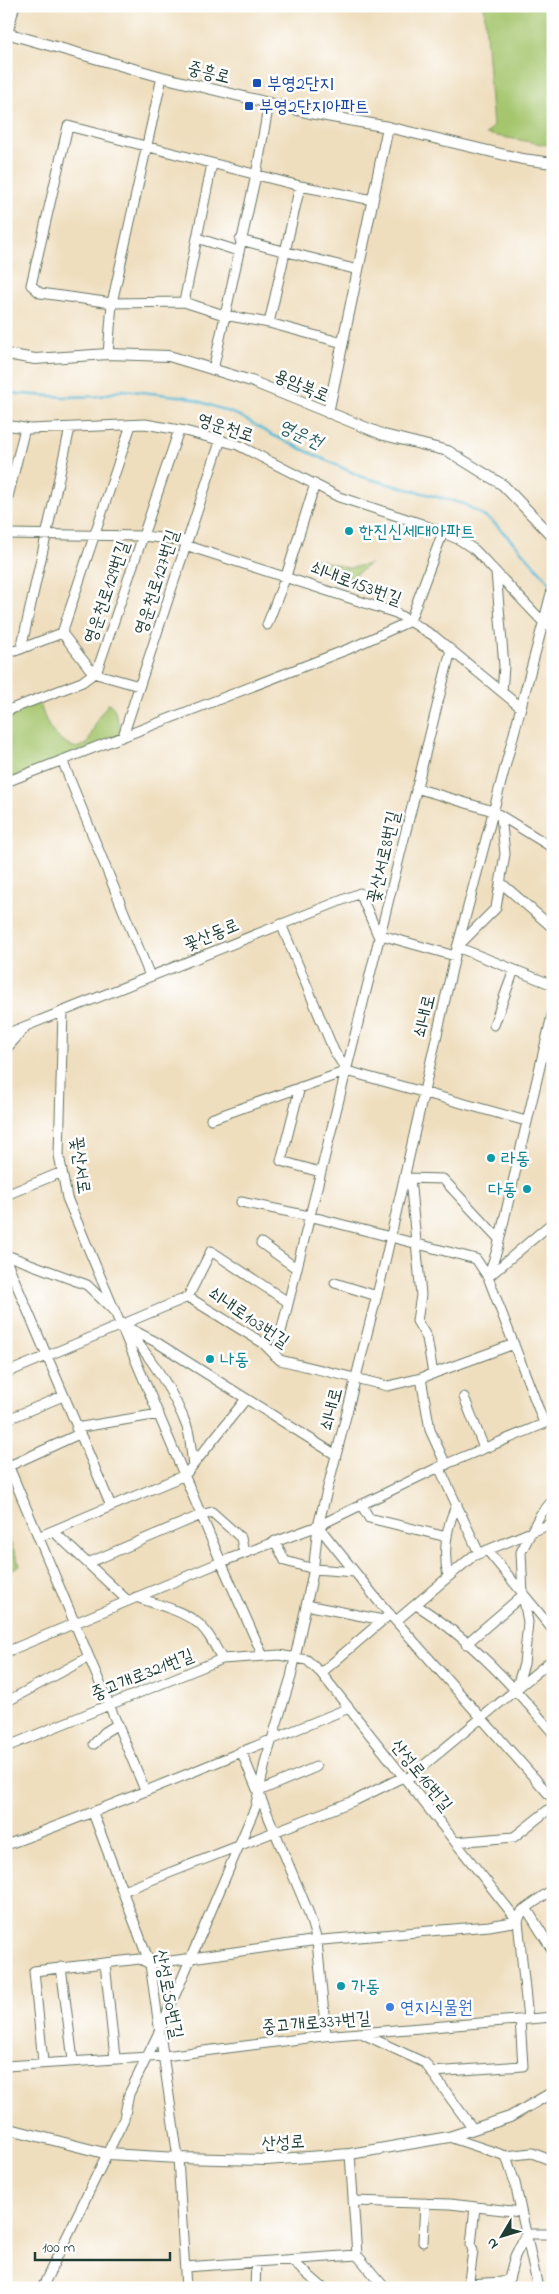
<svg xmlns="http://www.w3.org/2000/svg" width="559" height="2294" font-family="'Indie Flower','Poor Story',sans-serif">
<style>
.green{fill:#a6c66e;stroke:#628251}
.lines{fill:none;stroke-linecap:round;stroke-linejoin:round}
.stream{stroke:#55b7d3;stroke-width:2.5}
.minor-casing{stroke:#687564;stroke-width:11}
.tertiary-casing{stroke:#687564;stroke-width:12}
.minor{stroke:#fff;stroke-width:9}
.tertiary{stroke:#fff;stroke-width:10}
.transit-dot{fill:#1a4fb4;stroke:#fff;stroke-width:2}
.culture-dot{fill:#0f9aa8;stroke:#fff;stroke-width:2}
.shop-dot{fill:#3f7fe0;stroke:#fff;stroke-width:2}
.labels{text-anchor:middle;stroke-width:5;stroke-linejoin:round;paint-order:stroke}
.street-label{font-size:18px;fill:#1f3d34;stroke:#fff}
.transit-label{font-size:18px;fill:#164399;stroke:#fff;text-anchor:start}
.culture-label{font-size:18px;fill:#0d838f;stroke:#fff;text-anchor:start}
.shop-label{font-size:18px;fill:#366cbe;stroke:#fff;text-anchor:start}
.water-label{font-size:19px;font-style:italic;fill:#2f6264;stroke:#fff}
</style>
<rect width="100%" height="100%" fill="#fff"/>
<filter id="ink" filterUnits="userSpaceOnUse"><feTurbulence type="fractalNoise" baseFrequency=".02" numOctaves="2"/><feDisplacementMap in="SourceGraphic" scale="10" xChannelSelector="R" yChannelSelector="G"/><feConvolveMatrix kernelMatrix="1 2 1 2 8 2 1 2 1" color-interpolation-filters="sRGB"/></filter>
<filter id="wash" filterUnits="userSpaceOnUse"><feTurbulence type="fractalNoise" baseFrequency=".0096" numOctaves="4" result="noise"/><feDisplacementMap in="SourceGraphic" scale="20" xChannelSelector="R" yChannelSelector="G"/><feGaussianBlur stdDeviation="1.12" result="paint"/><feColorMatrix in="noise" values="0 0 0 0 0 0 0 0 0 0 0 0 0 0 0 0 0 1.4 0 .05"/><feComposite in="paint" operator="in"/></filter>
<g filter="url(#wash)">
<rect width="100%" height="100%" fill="#efdebe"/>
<path class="green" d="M484 6H553V146L486 134 493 127Z
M311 557 348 568 370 564 351 578 307 565Z
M39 701C48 727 50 736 76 748L87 744 99 716 109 703 114 708 122 735 6 781V723L9 713Z
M6 1533 20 1565 6 1572Z"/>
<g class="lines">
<path class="stream" d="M6 393 65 397 100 396 123 390 187 397 240 416 272 435 362 477 464 504 492 521 518 547 552 585"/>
</g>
</g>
<g filter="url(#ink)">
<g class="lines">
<g class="minor-casing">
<path id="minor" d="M197 238 238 251
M240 240 358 270
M184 302 212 164
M269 323 300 186
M343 343 269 323 224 315 184 302 112 303 40 293 31 285 68 126 300 186 373 200
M108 354 112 303 162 77
M213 370 256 175 269 103
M6 425 30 429 145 424 185 431 238 445 339 497 422 524 460 540 475 550 543 622 553 629
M6 505 25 428
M6 534 143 536 187 541
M185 545 396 613 434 636 520 707
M496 572 504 666 502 692
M267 625 286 576 315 484
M62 633 93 673 139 686
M6 649 15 651 62 633 131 425
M21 649 70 428
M6 711 82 682 97 671 179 430
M123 736 221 439
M62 760 150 976
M6 782 351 648 410 621 443 532
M416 788 493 811 553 848
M501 816 505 854 496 908 457 947 553 985
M500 882 553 928
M281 924 334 1051 347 1071 526 1121
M381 935 455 956
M63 1011 59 1155 67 1198 221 1562 263 1656
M494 1025 514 970
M6 1034 360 893 380 940
M6 1049 24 1029
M300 1087 281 1161 320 1172
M211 1119 347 1071
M406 1178 443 1179 499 1239
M410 1178 421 1295 417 1321 427 1338 433 1374
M6 1195 62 1172
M241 1202 309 1216 476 1259 488 1277 544 1423
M261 1243 296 1268
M6 1255 87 1285 113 1310
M6 1260 111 1506
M488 1277 497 1250 553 1011
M488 1277 553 1222
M335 1283 377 1296
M188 1297 211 1251 288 1302
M123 1325 156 1342 336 1455
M128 1331C151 1358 174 1393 187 1427 191 1438 191 1453 193 1465
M275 1356 451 650
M6 1373 188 1297 263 1343 280 1360 388 1386 421 1378 514 1344
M421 1378 430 1430 446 1465
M464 1397 484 1448
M6 1420 63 1396
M76 1428 159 1414
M6 1460 145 1790
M9 1466 79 1434
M439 1467 479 1553
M361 1504 369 1518 447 1537
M318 1526 379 1602 553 1799
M53 1531 128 1601
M38 1537 185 1475 246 1399
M275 1541 285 1561 314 1569 355 1572
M487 1550 553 1630
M88 1563 201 1515 212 1512 241 1538 244 1553
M448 1577C443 1552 446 1527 457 1504
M136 1597C155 1604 178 1609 195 1621 207 1629 215 1646 222 1659
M306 1605 383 1620
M416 1605C468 1636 514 1687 553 1733
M396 1621 473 1556 553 1523
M466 1644 523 1595
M6 1652 221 1562 318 1526 439 1467 553 1420
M321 1673 390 1614
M516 1689 524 1664 528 1622 523 1595 521 1552 540 1515 553 1500
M6 1702 89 1657
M94 1744 105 1732 118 1724
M6 1747 222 1659 279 1655 307 1660 321 1673 518 1921
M241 1751 308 1911 317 1941 326 2035
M406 1780 553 1659
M259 1791 316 1767
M93 1813 150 1964 178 2158 186 2288
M455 1842 514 1837 553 1806
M6 1845C122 1803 235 1754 349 1708
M123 1891 356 1800 403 1777
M526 1908 553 1951
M105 1963 115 2058
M61 1967 73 2060
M528 2019 518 1921 522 1911 553 1889
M365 2035 425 2063 473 2129
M43 2062 34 1971 140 1959 150 1964 311 1941 489 1926 518 1921
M6 2066 164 2056 323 2036 553 2017
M432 2072 523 2066 520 2020
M449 2137 506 2156 532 2153 553 2161
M350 2154 357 2255 385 2288
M506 2156 515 2183 538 2288
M353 2201 450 2204 521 2212
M423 2242 425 2203
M291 2260 323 2288
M185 2267 357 2255
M469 2284 502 2282 509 2279 515 2256 526 2234H553
M42 2288 124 2119 129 2094 160 2030 255 1808 266 1759 291 1677 313 1573 318 1526 381 1279 455 956 553 586
M255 2288 256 2262
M468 2288 473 2251 471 2245 475 2207"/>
</g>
<g class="tertiary-casing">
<path id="tertiary" d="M6 33 162 77 310 113 388 127 522 159 553 163
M6 38 14 6
M6 354 35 359 108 354 169 356 251 381 384 435 448 451 503 485 553 537
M328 413 388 127
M6 2128 108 2154 178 2158 266 2160 350 2154 449 2137 510 2117 553 2092"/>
</g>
<use href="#minor" class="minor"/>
<use href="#tertiary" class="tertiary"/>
</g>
</g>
<g class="transit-dot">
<rect x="252" y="78" width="10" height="10" rx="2.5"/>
<rect x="244" y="101" width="10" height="10" rx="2.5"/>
</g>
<g class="culture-dot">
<circle cx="349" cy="531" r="5"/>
<circle cx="491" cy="1158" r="5"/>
<circle cx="527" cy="1189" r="5"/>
<circle cx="210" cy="1359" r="5"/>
<circle cx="341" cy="1986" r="5"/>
</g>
<circle class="shop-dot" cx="390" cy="2007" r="5"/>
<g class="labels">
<g class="street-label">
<text transform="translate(209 72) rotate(14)" y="6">중흥로</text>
<text transform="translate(302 385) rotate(23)" y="6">용암북로</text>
<text transform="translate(226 427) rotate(18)" y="6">영운천로</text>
<text transform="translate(156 582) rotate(-72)" y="6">영운천로127번길</text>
<text transform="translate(356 583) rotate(20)" y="6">쇠내로153번길</text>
<text transform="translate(106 592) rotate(-71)" y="6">영운천로129번길</text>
<text transform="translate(383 857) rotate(-77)" y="6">꽃산서로8번길</text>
<text transform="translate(211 934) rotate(-22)" y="6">꽃산동로</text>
<text transform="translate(424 1016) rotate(-77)" y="6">쇠내로</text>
<text transform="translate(81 1165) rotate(82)" y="6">꽃산서로</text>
<text transform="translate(249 1317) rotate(34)" y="6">쇠내로103번길</text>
<text transform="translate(331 1409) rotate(-76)" y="6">쇠내로</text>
<text transform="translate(142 1674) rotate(-22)" y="6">중고개로321번길</text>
<text transform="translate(422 1775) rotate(51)" y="6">산성로16번길</text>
<text transform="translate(169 1994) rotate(79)" y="6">산성로50번길</text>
<text transform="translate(316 2022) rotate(-5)" y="6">중고개로337번길</text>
<text transform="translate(283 2142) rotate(-3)" y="6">산성로</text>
</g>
<g class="transit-label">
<text x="267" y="89">부영2단지</text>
<text x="259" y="112">부영2단지아파트</text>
</g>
<g class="culture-label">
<text x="359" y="537">한진신세대아파트</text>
<text x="501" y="1164">라동</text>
<text x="517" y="1195" text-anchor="end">다동</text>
<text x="220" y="1365">나동</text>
<text x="351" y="1992">가동</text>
</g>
<g class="shop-label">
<text x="400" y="2013">연지식물원</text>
</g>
<g class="water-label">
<text transform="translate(301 433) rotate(25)" y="7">영운천</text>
</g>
</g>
<rect width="559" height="2294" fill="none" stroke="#fff" stroke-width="25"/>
<g transform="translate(502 2236) rotate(232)" stroke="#ffffff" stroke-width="4" paint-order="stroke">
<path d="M0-4L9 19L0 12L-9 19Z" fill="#1f3d34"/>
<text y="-8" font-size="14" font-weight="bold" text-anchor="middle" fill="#1f3d34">N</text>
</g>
<path d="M35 2252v8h135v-8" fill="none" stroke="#1f3d34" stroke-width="2.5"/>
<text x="42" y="2252" font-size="15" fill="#1f3d34" stroke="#ffffff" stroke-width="4" paint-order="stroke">100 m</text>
</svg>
